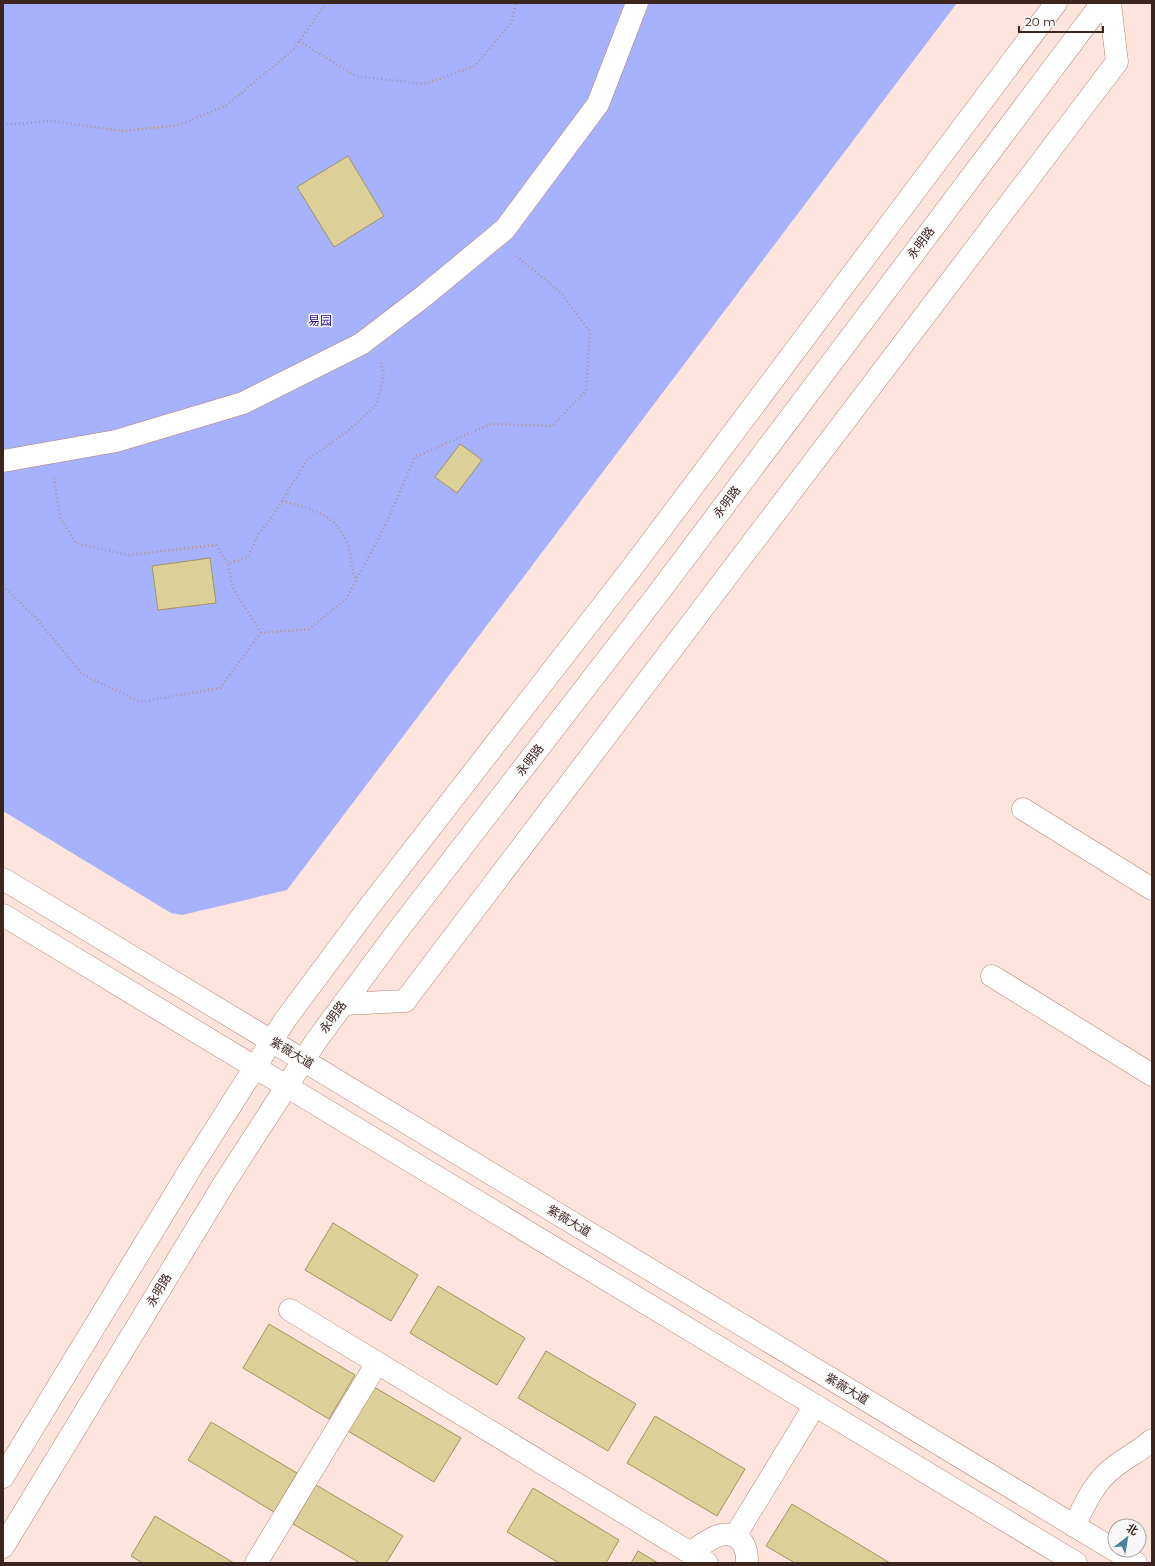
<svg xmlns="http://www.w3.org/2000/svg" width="1155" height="1566" font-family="Montserrat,'Noto Sans SC',sans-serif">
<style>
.green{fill:#a6b2fd}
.building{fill:#dcd098;stroke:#a0945f}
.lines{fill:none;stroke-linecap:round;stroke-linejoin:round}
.minor-casing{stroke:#b88070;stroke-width:23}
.path{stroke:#af968f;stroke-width:2.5;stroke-dasharray:1 3;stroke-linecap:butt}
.minor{stroke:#fff;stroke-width:22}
.labels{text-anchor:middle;stroke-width:3;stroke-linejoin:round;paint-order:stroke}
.street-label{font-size:12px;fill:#3c251f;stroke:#f7f7f7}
.park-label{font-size:12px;fill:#261687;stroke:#f7f7f7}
</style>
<rect width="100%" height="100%" fill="#fde4dc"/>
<path class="green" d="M3 3H957L287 890 182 915 171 913 3 811Z"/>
<path class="building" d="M348 156 384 216 334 247 297 187Z
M460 444 482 460 457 493 435 477Z
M210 558 216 603 158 610 152 566Z
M333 1223 418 1275 391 1321 305 1270Z
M438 1286 525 1338 497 1385 410 1333Z
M269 1324 355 1375 329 1419 243 1368Z
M546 1351 636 1404 608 1451 518 1398Z
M374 1387 461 1438 434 1482 348 1431Z
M655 1416 745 1469 717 1516 627 1463Z
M211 1422 297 1473 274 1512 188 1460Z
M316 1485 403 1536 386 1563H360L293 1524Z
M533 1488 619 1540 606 1563H559L507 1532Z
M792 1504 890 1563H795L766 1546Z
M155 1516 234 1563H142L131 1556Z
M638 1551 658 1563H631Z"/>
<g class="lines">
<g class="minor-casing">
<path id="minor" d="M3 461 116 441 243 403 361 344 424 296 505 229 598 104 637 3
M1023 809 1152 889
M3 879 1136 1563
M3 915 1076 1563
M992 976 1152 1075
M343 1004 405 1001 1117 62 1110 3
M290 1310 707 1563
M3 1477 194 1163 285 1020 369 907 631 569 1056 3
M1074 1526C1083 1508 1092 1487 1107 1473 1120 1460 1138 1453 1152 1440
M735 1536 815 1405
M3 1547 225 1182 316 1041 399 929 660 591 1102 3
M690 1553C697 1548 704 1543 711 1539 733 1527 748 1540 747 1563
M256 1563 377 1363"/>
</g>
<path class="path" d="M299 41 356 76 424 84 475 66 511 23 516 3
M3 125 51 121 123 131 179 125 227 105 293 50 326 3
M54 478 60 518 76 543 128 555 216 545 228 564
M282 501C311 509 337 513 348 546 352 557 350 568 356 579
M3 586 38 620 82 674 140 702 220 688 261 633 309 629 346 599 383 530 415 457 491 424 552 426 586 391 590 332 562 294 514 254
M261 633 233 588 228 564 248 557 258 535 270 520 307 460 348 431 376 405 384 376 381 362"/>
<use href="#minor" class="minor"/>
</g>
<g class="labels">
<g class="street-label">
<text transform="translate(921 243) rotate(-53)" y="4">永明路</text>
<text transform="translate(727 502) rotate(-53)" y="4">永明路</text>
<text transform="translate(530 760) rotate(-52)" y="4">永明路</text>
<text transform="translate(333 1017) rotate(-54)" y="4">永明路</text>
<text transform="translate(292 1053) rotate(31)" y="4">紫薇大道</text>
<text transform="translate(569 1221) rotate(31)" y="4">紫薇大道</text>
<text transform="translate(159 1290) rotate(-59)" y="4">永明路</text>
<text transform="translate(847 1389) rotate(31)" y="4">紫薇大道</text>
</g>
<g class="park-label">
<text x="320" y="325">易园</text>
</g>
</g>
<rect width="1155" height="1566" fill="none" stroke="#3c251f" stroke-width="8"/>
<g transform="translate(1127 1538) rotate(31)"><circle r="19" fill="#f7f7f7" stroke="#aca3a1"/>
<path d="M0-3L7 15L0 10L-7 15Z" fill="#448697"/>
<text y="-6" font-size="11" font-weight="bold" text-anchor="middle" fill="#3c251f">北</text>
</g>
<path d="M1019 26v6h84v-6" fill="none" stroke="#3c251f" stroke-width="2"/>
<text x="1025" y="26" font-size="12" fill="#3c251f" stroke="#f7f7f7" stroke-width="3" paint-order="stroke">20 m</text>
</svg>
